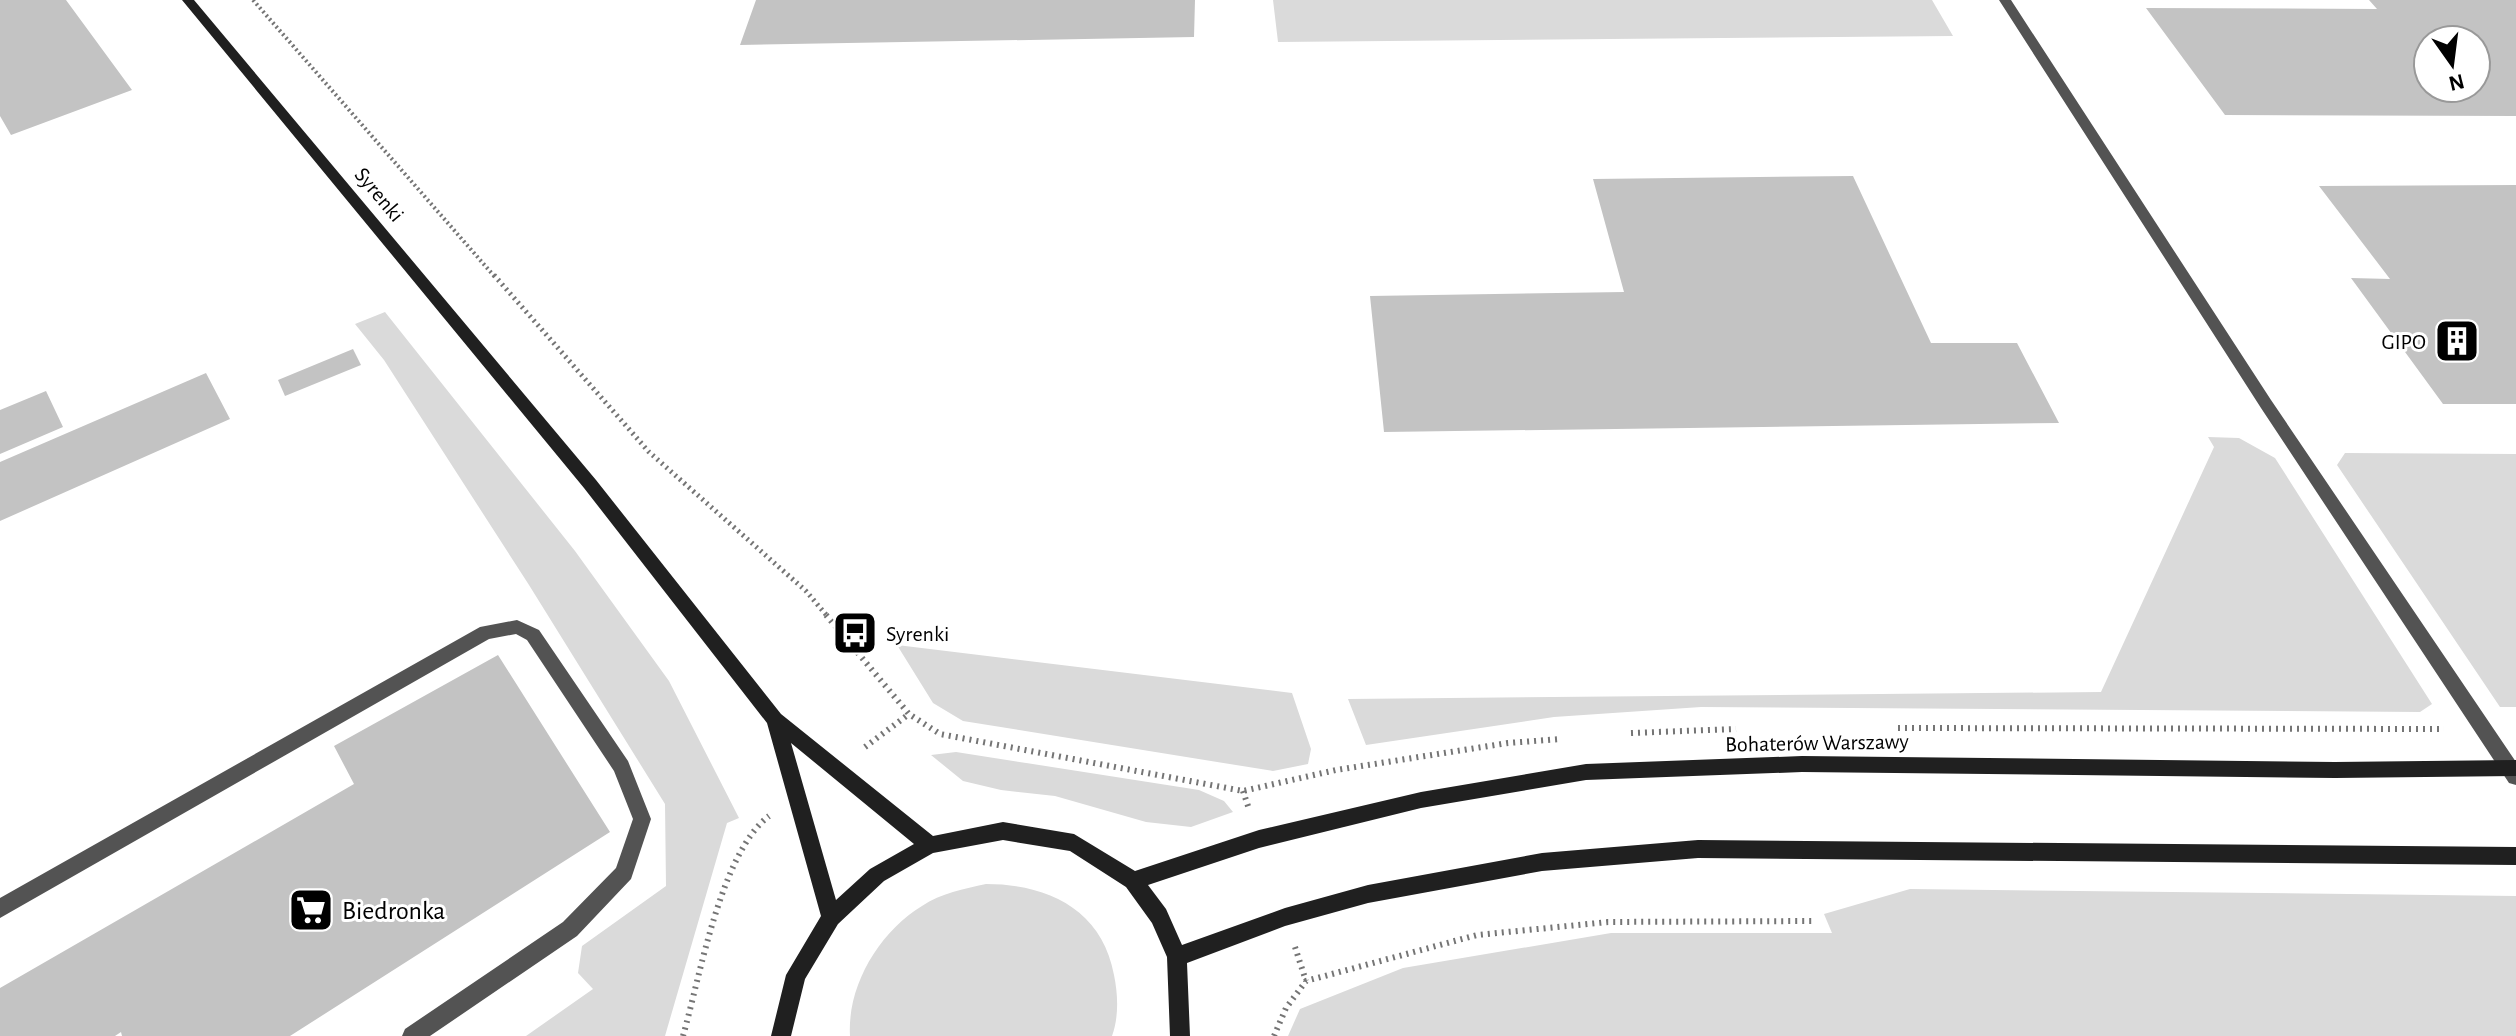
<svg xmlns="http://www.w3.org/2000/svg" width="2516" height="1036" font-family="'Alegreya Sans',sans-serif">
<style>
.green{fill:#dadada}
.building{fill:#c3c3c3;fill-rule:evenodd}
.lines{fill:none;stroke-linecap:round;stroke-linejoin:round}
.path-far2{stroke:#757575;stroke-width:4;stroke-dasharray:2 3;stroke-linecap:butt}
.path-far1{stroke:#757575;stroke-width:5;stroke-dasharray:2 4;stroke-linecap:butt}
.path{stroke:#757575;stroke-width:6;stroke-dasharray:2 5;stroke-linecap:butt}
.service{fill:#535353;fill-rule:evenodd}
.minor{fill:#535353;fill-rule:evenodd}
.secondary{fill:#202020;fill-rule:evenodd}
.labels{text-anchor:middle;stroke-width:6;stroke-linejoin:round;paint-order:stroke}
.street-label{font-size:22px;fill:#000;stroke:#fff}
.poi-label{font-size:22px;fill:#000;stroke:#fff;text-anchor:end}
.near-poi-label{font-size:26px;fill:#000;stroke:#fff;text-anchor:start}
</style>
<rect width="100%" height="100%" fill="#fff"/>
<path class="green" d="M1273 0H1932L1953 36 1278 42Z
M385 312 575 551 669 681 739 818 727 823 665 1036H526L593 989 578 973 582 946 666 886 665 804 529 585 384 360 355 324Z
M2208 437 2239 438 2275 458 2432 704 2420 712 1701 707 1554 717 1366 745 1348 699 2101 692 2214 447Z
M2345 453 2516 454V707H2500L2337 465Z
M897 645 1292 693 1311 749 1308 764 1273 771 963 721 933 703Z
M956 752 1199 790 1224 801 1233 812 1191 827 1146 822 1055 796 1001 790 963 781 931 755Z
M986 884C1047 884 1102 909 1114 975 1118 994 1119 1017 1112 1036H850C847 986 879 932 922 906 941 893 964 889 986 884Z
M1910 889 2516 896V1036H1288L1300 1009 1403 968 1611 933H1832L1824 914Z"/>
<path class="building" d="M0 0H66L132 90 11 135 0 116Z
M756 0H1195L1194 37 740 45Z
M2369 0H2516V116L2225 115 2146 8 2377 9ZM2428 40H2476V88H2428Z
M1853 176 1931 343H2017L2059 423 1384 432 1370 296 1624 292 1593 179Z
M2516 185V404H2443L2351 278 2390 279 2319 186Z
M353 349 361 365 285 396 278 380Z
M206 373 230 419 0 521V462Z
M46 391 63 427 0 454V410Z
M498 655 610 832 290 1036H122L121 1032 115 1036H0V988L354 784 334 746Z"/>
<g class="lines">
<path class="path-far2" d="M253 0 495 277"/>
<path class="path-far1" d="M494 275 649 452 806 591 828 617"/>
<path class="path" d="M826 615 909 714 940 734 1243 791 1336 770 1508 743 1561 739
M1898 728 2444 729
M1631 733 1736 729
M865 747 909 714
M1243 791 1249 809
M1295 947 1306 981
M683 1036C700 977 721 852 769 816
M1274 1036 1286 1008 1306 981 1477 935 1608 922 1812 921"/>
<path class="service" d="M517 620 539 630 628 761 651 819 631 879 577 936 430 1036H402L405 1029 563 922 616 868 633 819 614 771 527 640 516 634 489 639 0 918V898L480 627Z"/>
<path class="minor" d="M1999 0H2011L2271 400 2516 762V785L2509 783 2261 408Z"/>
<path class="secondary" d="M182 0H194L596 480 781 714 933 836 1003 822 1074 834 1135 871 1259 830 1421 792 1586 764 1802 756 2335 762 2516 760V776L2335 778 1802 772 1586 780 1421 808 1259 848 1148 885 1166 909 1182 945 1285 908 1368 885 1542 853 1698 840 2516 847V865L1698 858 1542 871 1368 903 1285 926 1187 963 1190 1036H1170L1167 957 1152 923 1126 887 1070 851 1003 840 933 853 884 881 838 924 805 979 791 1036H771L786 975 821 916 767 723 584 488ZM791 743 914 844 870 869 836 900Z"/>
</g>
<defs>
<g id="building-square" transform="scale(2.3)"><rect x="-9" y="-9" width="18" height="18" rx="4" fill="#000" stroke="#fff"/><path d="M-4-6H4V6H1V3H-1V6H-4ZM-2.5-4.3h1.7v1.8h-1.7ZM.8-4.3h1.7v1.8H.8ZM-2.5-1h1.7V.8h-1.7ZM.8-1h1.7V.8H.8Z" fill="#fff"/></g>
<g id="bus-square" transform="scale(2.3)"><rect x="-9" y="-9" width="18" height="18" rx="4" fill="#000" stroke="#fff"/><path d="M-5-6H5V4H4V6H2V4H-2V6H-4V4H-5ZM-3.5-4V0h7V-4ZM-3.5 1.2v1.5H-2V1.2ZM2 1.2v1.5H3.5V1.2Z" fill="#fff"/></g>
<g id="supermarket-square" transform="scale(2.3)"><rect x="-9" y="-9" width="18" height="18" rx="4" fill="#000" stroke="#fff"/><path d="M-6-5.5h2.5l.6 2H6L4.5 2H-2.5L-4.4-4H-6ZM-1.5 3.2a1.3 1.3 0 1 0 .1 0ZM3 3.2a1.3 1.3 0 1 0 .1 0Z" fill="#fff"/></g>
</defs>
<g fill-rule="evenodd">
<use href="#building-square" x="2457" y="341"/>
<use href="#bus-square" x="855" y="633"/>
<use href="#supermarket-square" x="311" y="910"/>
</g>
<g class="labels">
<g class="street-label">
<text transform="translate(380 194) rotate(50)" y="8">Syrenki</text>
<text transform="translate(1817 742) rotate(-1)" y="8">Bohaterów Warszawy</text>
</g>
<g class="poi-label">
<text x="2426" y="349">GIPO</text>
<text x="886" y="641" text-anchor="start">Syrenki</text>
</g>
<g class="near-poi-label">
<text x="342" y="919">Biedronka</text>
</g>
</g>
<g transform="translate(2452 64) rotate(166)"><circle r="38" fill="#ffffff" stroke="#999999" stroke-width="2"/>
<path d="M0-6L14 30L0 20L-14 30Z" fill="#000000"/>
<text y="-12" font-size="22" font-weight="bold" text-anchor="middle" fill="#000000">N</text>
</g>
</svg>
